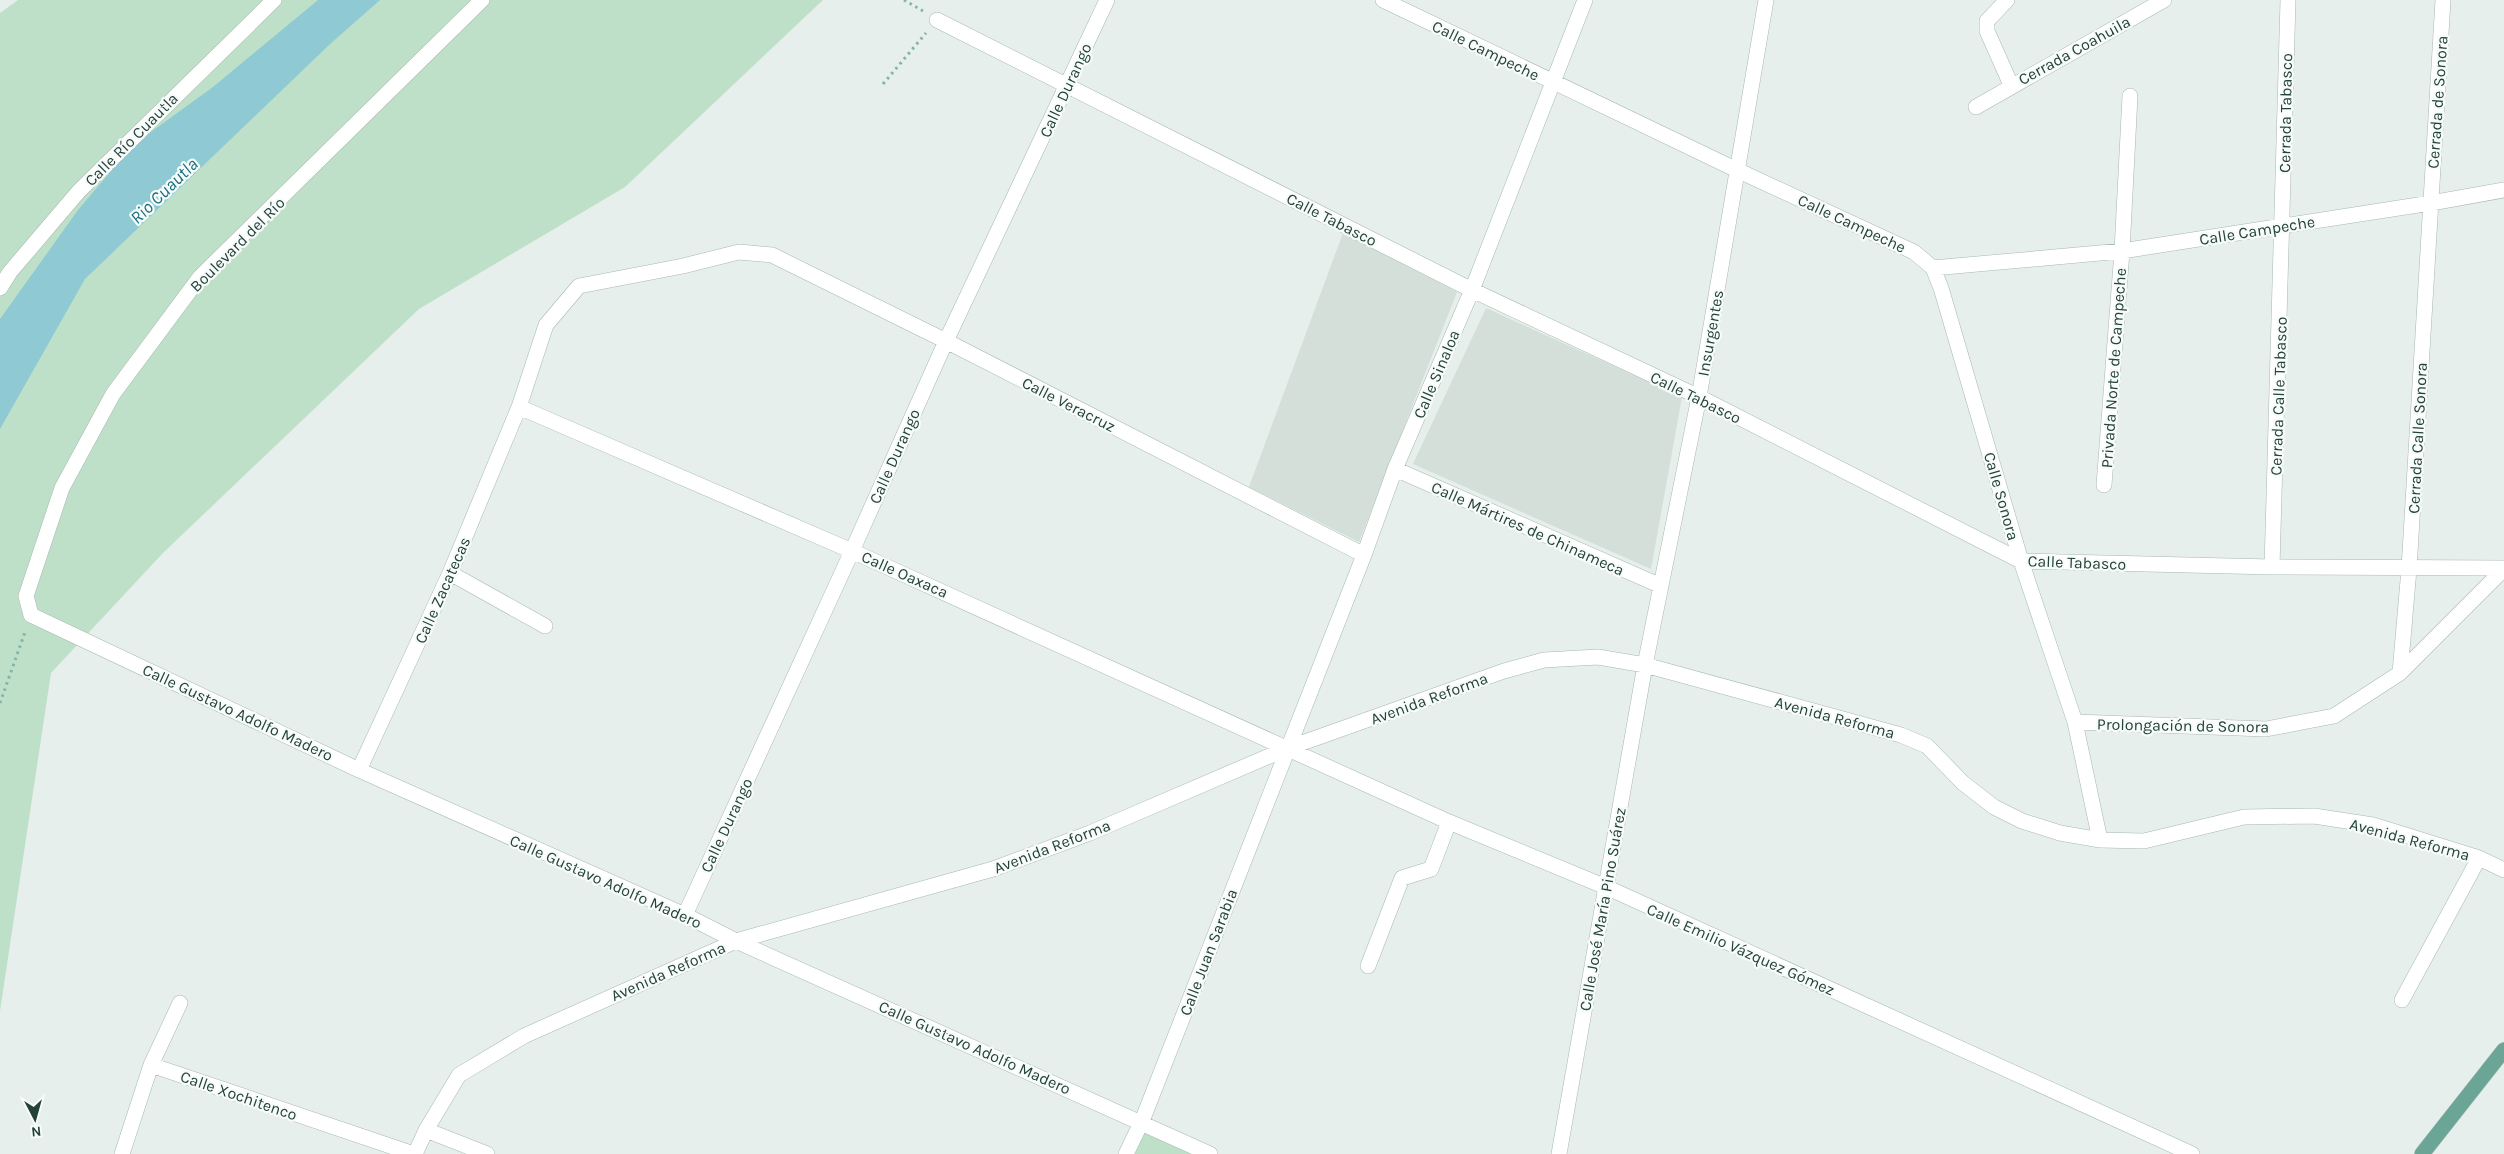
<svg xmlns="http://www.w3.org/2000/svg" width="2504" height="1154" font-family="Karla,sans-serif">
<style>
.built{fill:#d4dfda}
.green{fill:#bfe0c8}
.water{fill:#8ec9d4}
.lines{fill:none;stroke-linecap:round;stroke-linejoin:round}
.minor-casing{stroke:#a8b8b2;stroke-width:16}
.major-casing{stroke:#c2cac8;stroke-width:16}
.path{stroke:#86b3a5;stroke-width:3;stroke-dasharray:2.5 4;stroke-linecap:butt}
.minor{stroke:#fff;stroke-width:15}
.major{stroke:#6aa596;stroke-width:15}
.labels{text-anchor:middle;stroke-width:4.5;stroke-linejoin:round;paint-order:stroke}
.street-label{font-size:16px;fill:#24423a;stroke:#f7fbf9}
.water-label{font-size:18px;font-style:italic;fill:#1c6f80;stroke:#f7fbf9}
</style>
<rect width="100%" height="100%" fill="#e6efeb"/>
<path class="built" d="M1343 233 1457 292 1359 542 1249 487Z
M1486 308 1682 397 1651 569 1413 464Z"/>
<path class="green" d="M18 0H823L625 187 419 309 163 553 51 673 0 1011V13Z
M1142 1121 1210 1154H1126Z"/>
<path class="water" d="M318 0H380L329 45 85 279 0 429V319L78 210 133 145 213 87Z"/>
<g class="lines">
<g class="minor-casing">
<path id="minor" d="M482 0 200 277 113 394 62 488 26 596 31 615 359 770 685 915 736 941 1210 1154
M1383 0 1739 171 1914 252 1933 268 1941 288 2021 561 2075 722 2100 840
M2007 0 1987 21V31L2011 85
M937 20 1472 290 1699 397 2021 561 2272 567 2504 568
M1976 107 2164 0
M1933 268 2122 251 2431 203 2504 190
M0 288 10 272 79 191 274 0
M519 407 852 551 1449 822 1606 887 2192 1154
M1395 469 1661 586
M2104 485 2122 251 2130 96
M2272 567 2288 0
M450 573 545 626
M2400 673 2409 569 2443 0
M2075 722 2266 729 2334 716 2400 673 2504 569
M359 770 450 573 519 407 546 325 579 286 683 266 739 252 772 255 946 341 1364 555
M685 915 852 551 946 341 1107 0
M1368 966 1402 878 1431 869 1449 822
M2402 1000 2479 858
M151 1065 414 1154
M426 1130 487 1154
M122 1154 151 1065 180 1003
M415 1154 426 1130 459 1075 524 1036 736 941 993 869 1090 833 1288 748 1504 671 1544 660 1598 657 1645 665 1901 735 1927 746 1963 783 1994 807 2022 821 2060 833 2100 840 2144 841 2244 817 2314 816 2373 825 2479 858 2504 870
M1126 1154 1142 1121 1364 555 1395 469 1472 290 1585 0
M1559 1154 1645 665 1699 397 1766 0"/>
</g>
<g class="major-casing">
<path id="major" d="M2422 1154 2504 1050"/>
</g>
<path class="path" d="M904 0 923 11
M883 84 926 33
M0 703 25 632"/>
<use href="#minor" class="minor"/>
<use href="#major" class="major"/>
</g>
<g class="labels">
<g class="street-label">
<text transform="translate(1486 50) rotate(26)" y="6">Calle Campeche</text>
<text transform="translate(2074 50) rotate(-29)" y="6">Cerrada Coahuila</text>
<text transform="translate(1065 90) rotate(-65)" y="6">Calle Durango</text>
<text transform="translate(2437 102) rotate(-86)" y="6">Cerrada de Sonora</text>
<text transform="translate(2285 113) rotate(-89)" y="6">Cerrada Tabasco</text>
<text transform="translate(131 139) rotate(-45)" y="6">Calle Río Cuautla</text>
<text transform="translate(1332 219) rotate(27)" y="6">Calle Tabasco</text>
<text transform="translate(1852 223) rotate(25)" y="6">Calle Campeche</text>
<text transform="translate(2257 230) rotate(-9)" y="6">Calle Campeche</text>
<text transform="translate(237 244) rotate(-45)" y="6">Boulevard del Río</text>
<text transform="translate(1710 333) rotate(-80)" y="6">Insurgentes</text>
<text transform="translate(2113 368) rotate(-86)" y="6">Privada Norte de Campeche</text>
<text transform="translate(1436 374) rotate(-67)" y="6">Calle Sinaloa</text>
<text transform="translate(2278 396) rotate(-88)" y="6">Cerrada Calle Tabasco</text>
<text transform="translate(1696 397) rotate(26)" y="6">Calle Tabasco</text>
<text transform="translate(1069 404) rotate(27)" y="6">Calle Veracruz</text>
<text transform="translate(2417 438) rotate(-87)" y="6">Cerrada Calle Sonora</text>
<text transform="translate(894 456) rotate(-66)" y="6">Calle Durango</text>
<text transform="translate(2002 496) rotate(74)" y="6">Calle Sonora</text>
<text transform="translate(1528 528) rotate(24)" y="6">Calle Mártires de Chinameca</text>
<text transform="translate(2077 562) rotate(2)" y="6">Calle Tabasco</text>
<text transform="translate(905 574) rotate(24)" y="6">Calle Oaxaca</text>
<text transform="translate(442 590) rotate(-66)" y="6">Calle Zacatecas</text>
<text transform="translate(1429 698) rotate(-20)" y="6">Avenida Reforma</text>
<text transform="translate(238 712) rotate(25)" y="6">Calle Gustavo Adolfo Madero</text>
<text transform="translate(1835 717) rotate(15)" y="6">Avenida Reforma</text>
<text transform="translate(2183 725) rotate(1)" y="6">Prolongación de Sonora</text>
<text transform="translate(726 825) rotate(-65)" y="6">Calle Durango</text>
<text transform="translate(2410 839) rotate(15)" y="6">Avenida Reforma</text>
<text transform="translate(1052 846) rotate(-21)" y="6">Avenida Reforma</text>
<text transform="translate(606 881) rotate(24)" y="6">Calle Gustavo Adolfo Madero</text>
<text transform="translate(1602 909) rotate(-80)" y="6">Calle José María Pino Suárez</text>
<text transform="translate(1741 949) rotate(24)" y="6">Calle Emilio Vázquez Gómez</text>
<text transform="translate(1208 952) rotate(-69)" y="6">Calle Juan Sarabia</text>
<text transform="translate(668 971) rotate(-24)" y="6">Avenida Reforma</text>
<text transform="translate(975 1047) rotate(24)" y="6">Calle Gustavo Adolfo Madero</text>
<text transform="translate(239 1095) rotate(19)" y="6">Calle Xochitenco</text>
</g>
<g class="water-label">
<text transform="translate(164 191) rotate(-44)" y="6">Rio Cuautla</text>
</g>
</g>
<g transform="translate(35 1119) rotate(174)" stroke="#f7fbf9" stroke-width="4" paint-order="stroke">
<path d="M0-4L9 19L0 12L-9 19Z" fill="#24423a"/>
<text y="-8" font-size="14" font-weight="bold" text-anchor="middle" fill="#24423a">N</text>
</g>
</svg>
